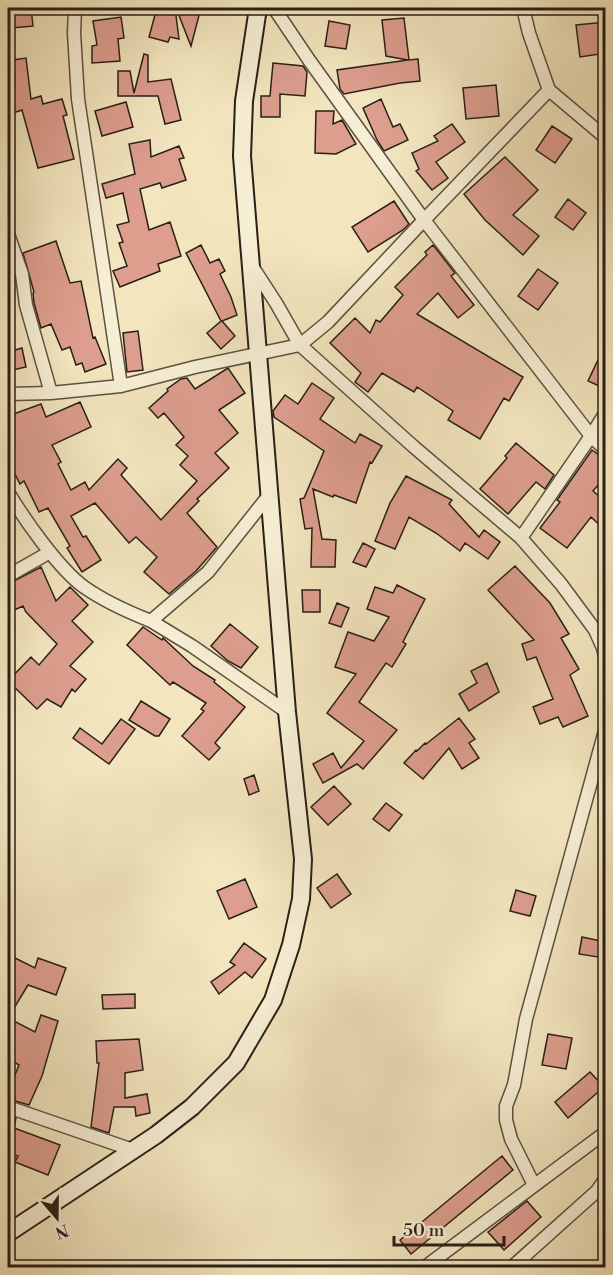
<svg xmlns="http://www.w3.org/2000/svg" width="613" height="1275" font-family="'Libre Bodoni',serif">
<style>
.building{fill:#dd9e8e;stroke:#291f17;stroke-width:1.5}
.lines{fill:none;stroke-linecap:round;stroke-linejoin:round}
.street-casing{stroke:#5c5141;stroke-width:15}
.secondary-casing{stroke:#291f17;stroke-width:20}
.street{stroke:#f7efd5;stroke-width:12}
.secondary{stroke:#f7efd5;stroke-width:16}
</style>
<rect width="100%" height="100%" fill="#f3e6bf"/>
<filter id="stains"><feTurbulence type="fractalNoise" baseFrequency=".00333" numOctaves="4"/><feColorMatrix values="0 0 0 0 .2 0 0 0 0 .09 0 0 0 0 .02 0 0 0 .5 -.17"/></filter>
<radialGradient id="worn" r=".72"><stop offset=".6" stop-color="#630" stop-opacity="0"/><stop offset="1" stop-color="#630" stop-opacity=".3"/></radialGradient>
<path class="building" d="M9 8H31L33 26 11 28Z
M175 8 179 39 170 37 168 42 149 37 156 11Z
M176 8H201L191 46Z
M121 17 124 38 118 39 120 61 92 63V46L97 45 93 21Z
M404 18 409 60 418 59 420 81 400 83 344 94 340 89 337 70 408 60 386 56 382 20Z
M329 21 350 25 346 49 325 46Z
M606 22V53L580 57 576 25Z
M144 54 148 55V82L171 79 181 120 165 124 158 96H118V71H130L134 93Z
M26 58 31 99 41 96 43 104 62 99 67 115 63 116 74 159 38 168 22 110 10 114 8 108V83L15 81 13 60Z
M273 63 303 66 307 72 305 96 280 94V117H261V96H270Z
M496 85 499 116 466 119 463 88Z
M381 99 393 127 400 124 408 140 384 151 377 140 363 108Z
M126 102 133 127 102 136 95 111Z
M316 111H334L333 124 342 120 356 144 336 154 315 153Z
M452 124 465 142 436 162 448 178 432 190 416 171 419 169 412 153 438 141 434 136Z
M552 126 572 139 555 163 536 150Z
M150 140 151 157 179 146 184 158 179 159 186 180 162 188 160 183 140 189 149 230 170 222 181 256 158 264 160 271 120 287 113 271 127 266 119 243 123 242 117 225 129 222 123 193 106 198 102 184 135 174 129 144Z
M505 157 538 190 513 215 539 236 523 255 485 220 464 194Z
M568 199 586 213 573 230 555 217Z
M394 201 409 224 403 230 368 252 352 227Z
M56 241 70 283 81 281 93 338 95 337 106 364 85 372 82 363 76 365 70 347 62 350 51 324 41 328 34 303 33 293 34 292 23 253Z
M201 245 210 263 219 259 225 271 220 274 231 297 237 315 222 321 235 336 221 349 207 333 221 321 186 253Z
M433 245 455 273 451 276 474 305 458 318 438 293 417 314 523 377 509 401 504 398 480 439 448 420 453 411 417 387 414 392 382 373 368 392 355 382 361 373 330 343 355 318 370 333 376 320 380 322 403 295 395 287 427 255 425 252Z
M538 269 558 283 538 310 518 296Z
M138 331 143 370 127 372 123 333Z
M606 343V389L588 381Z
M22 348 26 367 8 371V352Z
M228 368 245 393 219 410 238 433 215 453 229 468 197 499 199 501 187 513 217 547 196 571 169 594 144 572 157 557 136 537 129 543 95 503 71 516 83 537 86 536 101 560 82 572 67 548 70 546 48 508 39 512 24 481 20 484 8 460V416L41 404 46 417 80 402 91 427 52 445 61 462 58 464 71 490 85 482 89 490 118 459 127 468 121 475 161 520 197 481 180 465 188 456 176 445 184 437 164 413 158 418 149 408 168 391 167 389 181 379 187 378 195 389Z
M312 383 334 398 320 419 355 443 360 434 382 446 372 463 370 462 356 503 334 495 333 497 313 489 322 539 336 540 335 567H311L312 528 305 529 300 499 304 498 324 451 274 417 273 411 285 395 298 404Z
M516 443 554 475 545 489 536 482 508 514 480 489 507 458 505 456Z
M592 450 606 460V476L593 491 606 502V531L591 517 567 548 540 528 560 502 557 500Z
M406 476 452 500 449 504 479 537 484 530 500 542 488 559 465 543 460 551 436 533 409 517 395 549 375 541 390 503Z
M363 543 375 549 366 567 353 562Z
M515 566 550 603 569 634 561 638 579 669 570 675 588 716 563 727 558 717 540 724 533 707 553 699 536 657 527 660 522 644 534 640 488 590Z
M41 567 56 601 70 587 88 605 72 621 93 642 70 666 86 679 75 692 72 689 61 707 47 699 37 709 8 681 31 657 39 665 57 644 26 612 23 606 8 613V584Z
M397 585 425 599 403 642 406 644 392 667 386 663 359 702 397 730 363 769 357 764 323 783 313 764 333 753 341 768 364 741 327 713 356 674 335 667 348 632 374 641 389 617 367 609 375 587 393 593Z
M302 590H320V612H303Z
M337 603 349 608 341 627 329 623Z
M230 624 258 647 241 668 228 661 211 646Z
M143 627 162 640 163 638 193 666 215 680 214 682 245 707 215 743 220 748 209 760 182 736 204 711 201 709 206 703 173 682 170 685 127 645Z
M487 663 499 692 469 711 459 694 477 683 471 671Z
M141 701 170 719 159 736H155L129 720Z
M459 718 475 739 469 743 479 758 462 769 449 748 423 779 404 763 416 750 417 751 425 743 426 744Z
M121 719 135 729 109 764 73 738 80 728 102 744Z
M254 775 259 791 249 795 244 779Z
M334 786 351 804 328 825 311 807Z
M386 803 402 815 389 831 373 819Z
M337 874 351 894 331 908 317 888Z
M245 879 257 907 229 919 217 891Z
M516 890 536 896 530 916 510 911Z
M582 937 606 942 604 958 579 954Z
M244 943 266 959 252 978 245 972 219 994 211 982 235 965 230 962Z
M11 956 35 968 38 958 66 968 56 995 28 985 8 1018 35 1032 41 1015 58 1021 42 1076 29 1105 8 1099V1092L19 1065 8 1058V963Z
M135 994V1008L103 1009 102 995Z
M548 1034 572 1038 566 1069 542 1065Z
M139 1039 143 1070 125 1073V1098L147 1094 150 1113 136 1116 135 1107H114L109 1133 91 1127 99 1063H97L96 1041Z
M590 1072 604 1087 568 1118 555 1102Z
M8 1116 16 1118 14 1128 60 1145 48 1175 15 1162 18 1156 8 1154Z
M502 1156 513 1170 411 1254 400 1240Z
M527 1201 541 1217 504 1250 488 1232Z"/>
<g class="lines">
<g class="street-casing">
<path id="street" d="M75 8 74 33 78 99 121 386 195 367 300 345 328 322 424 220 309 60 274 8
M523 8 529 33 549 90
M606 138 549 90 424 220 591 436 606 412
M8 234 22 274 26 305 51 393
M252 266 276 303 300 345 414 447 521 538 561 584 595 630 603 648 606 660
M8 394 51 393 121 386
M8 492C24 519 59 569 84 587 104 601 128 612 151 621L208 572 270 494
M521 538 591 436 606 450
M8 576 50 552
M151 621 192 646 287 712
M8 1107 133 1150
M534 1185 511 1139 506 1120V1106L514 1085 526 1019 606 727
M425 1267 606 1132
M511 1268 597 1191 606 1178"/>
</g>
<g class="secondary-casing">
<path id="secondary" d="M8 1233 156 1135 192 1107 236 1063 273 1000 291 945 301 899 303 859 287 712 242 156 244 101 258 8"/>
</g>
<use href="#street" class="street"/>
<use href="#secondary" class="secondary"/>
</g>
<rect width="613" height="1275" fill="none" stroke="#f3e6bf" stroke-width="30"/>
<rect x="9" y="9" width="595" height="1257" fill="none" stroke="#291f17" stroke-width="3"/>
<rect x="15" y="15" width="583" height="1245" fill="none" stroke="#291f17" stroke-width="1.5"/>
<g transform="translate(57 1218) rotate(160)" stroke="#f7efd5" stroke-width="4.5" paint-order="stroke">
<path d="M0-4.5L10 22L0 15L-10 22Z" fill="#291f17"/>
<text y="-9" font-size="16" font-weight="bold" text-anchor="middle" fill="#291f17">N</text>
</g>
<path d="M394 1236v9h110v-9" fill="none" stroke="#291f17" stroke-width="3"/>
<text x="403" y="1236" font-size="18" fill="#291f17" stroke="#f7efd5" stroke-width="4.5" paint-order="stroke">50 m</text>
<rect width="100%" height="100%" filter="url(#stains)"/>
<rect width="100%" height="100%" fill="url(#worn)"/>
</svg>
